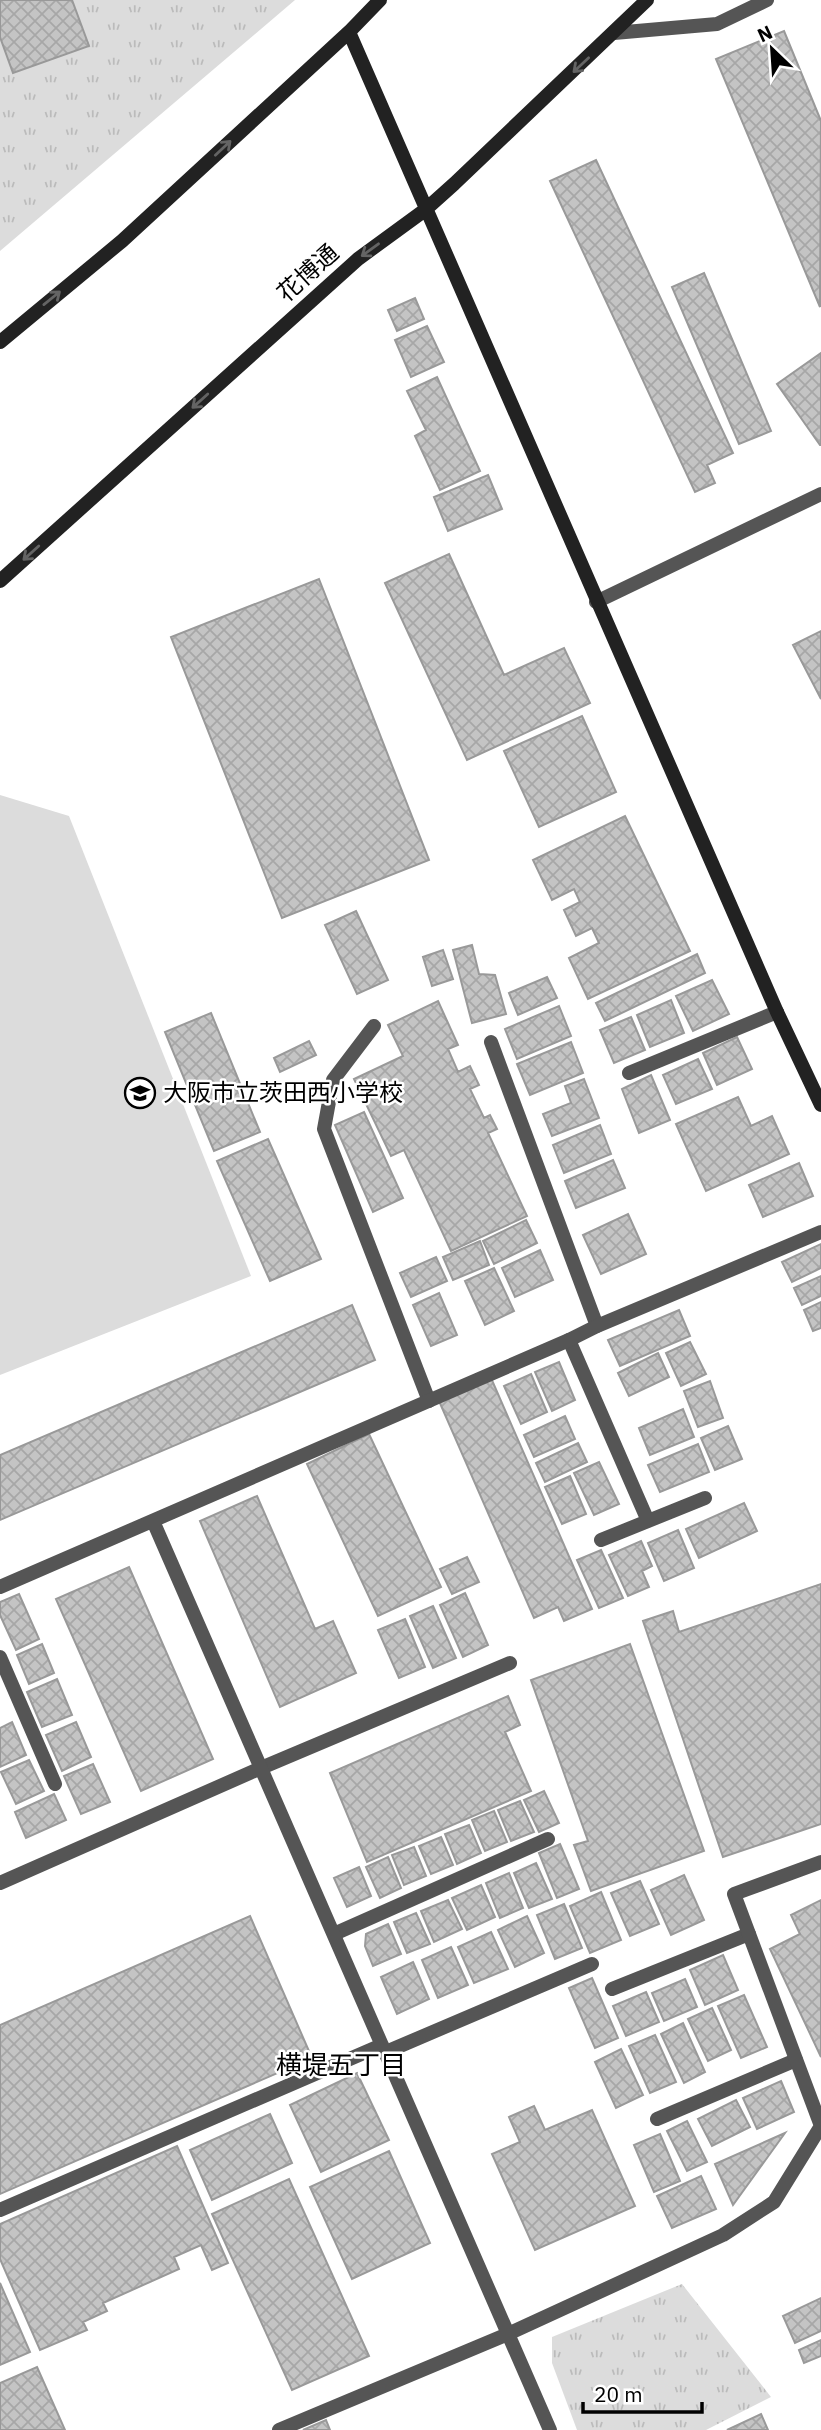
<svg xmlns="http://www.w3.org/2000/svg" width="821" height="2430" font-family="'IBM Plex Sans','Noto Sans JP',sans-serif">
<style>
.grass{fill:url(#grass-tufts)}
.pitch{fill:#dcdcdc}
.building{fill:url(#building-cross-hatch);stroke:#999;stroke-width:2}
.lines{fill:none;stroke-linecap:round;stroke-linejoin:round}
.lane{stroke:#555;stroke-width:14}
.street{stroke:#555;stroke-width:14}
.secondary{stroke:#222;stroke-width:14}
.oneway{stroke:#646464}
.labels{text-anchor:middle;stroke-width:5;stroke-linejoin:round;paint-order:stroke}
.street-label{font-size:24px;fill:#000;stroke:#fff}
.poi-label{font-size:24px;fill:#000;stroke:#fff;text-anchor:start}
.neighbourhood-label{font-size:26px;fill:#000;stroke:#fff}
</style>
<defs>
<pattern id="grass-tufts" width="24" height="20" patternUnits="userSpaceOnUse" patternTransform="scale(1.75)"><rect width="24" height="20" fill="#dcdcdc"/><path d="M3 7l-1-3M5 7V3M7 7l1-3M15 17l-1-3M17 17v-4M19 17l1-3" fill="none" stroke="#bbb"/></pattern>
<pattern id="building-cross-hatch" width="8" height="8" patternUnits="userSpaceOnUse" patternTransform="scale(1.75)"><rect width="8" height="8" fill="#c4c4c4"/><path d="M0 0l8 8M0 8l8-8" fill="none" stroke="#a7a7a7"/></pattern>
</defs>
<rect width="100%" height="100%" fill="#fff"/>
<path class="grass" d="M0 0H295L0 251Z
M682 2284 771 2397 706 2430H577L552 2363V2337Z"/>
<path class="pitch" d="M0 795 69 816 251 1276 0 1375Z"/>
<path class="building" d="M0 0H72L89 46 13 73 0 37Z
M784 31 821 121 820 307 716 59Z
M596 160 733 453 707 465 715 483 695 492 550 181Z
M704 273 771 431 739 444 672 287Z
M415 298 424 319 397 331 388 310Z
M427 326 444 362 411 377 395 340Z
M821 353V445H820L777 384Z
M437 377 480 471 440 490 415 436 426 430 407 391Z
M488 475 502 509 448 531 434 497Z
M449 554 504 675 564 648 590 703 467 760 385 583Z
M319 579 429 860 282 918 171 637Z
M821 631V699L793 645Z
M582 716 616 792 539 827 504 751Z
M625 816 690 951 588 999 569 958 599 943 592 928 576 936 564 910 580 902 574 889 552 900 533 860Z
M356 911 388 980 357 994 325 925Z
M472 945 479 974 495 975 506 1014 472 1023 453 950Z
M443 950 453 979 432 986 423 957Z
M697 954 705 973 605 1021 596 1003Z
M547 977 557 998 518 1015 509 993Z
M712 980 729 1014 693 1031 676 996Z
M671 1000 684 1033 650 1047 637 1015Z
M438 1001 458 1045 448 1049 458 1072 470 1066 479 1085 470 1089 484 1118 490 1115 497 1129 488 1133 527 1216 451 1251 404 1150 391 1156 354 1079 403 1056 388 1025Z
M559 1006 571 1036 517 1059 505 1029Z
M211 1013 260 1132 214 1151 165 1032Z
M631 1017 645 1050 614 1063 600 1030Z
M737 1037 752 1069 717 1085 703 1053Z
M309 1041 316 1055 280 1072 274 1058Z
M571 1042 583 1073 530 1095 517 1064Z
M698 1059 712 1089 676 1104 663 1075Z
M651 1075 670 1120 639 1133 622 1089Z
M584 1079 599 1118 552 1136 543 1114 571 1103 565 1086Z
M738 1097 751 1126 772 1116 789 1154 706 1191 676 1124Z
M364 1112 403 1198 373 1212 335 1125Z
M600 1125 611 1154 564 1173 553 1145Z
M268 1139 321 1259 270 1281 217 1161Z
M613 1160 625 1188 576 1208 565 1181Z
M799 1163 813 1196 763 1217 749 1185Z
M628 1214 646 1254 601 1274 583 1235Z
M526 1220 537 1243 494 1264 483 1241Z
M480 1241 489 1265 453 1280 443 1257Z
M821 1244V1268L792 1282 782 1262Z
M540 1250 553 1280 515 1297 502 1268Z
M436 1257 447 1281 411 1297 400 1273Z
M494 1268 514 1311 485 1325 465 1281Z
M821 1276V1296L802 1305 794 1288Z
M439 1293 457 1335 431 1346 413 1305Z
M821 1302V1328L813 1331 804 1310Z
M352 1305 375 1360 0 1520V1455Z
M679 1310 690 1336 620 1366 608 1340Z
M690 1342 706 1374 681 1386 666 1353Z
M658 1353 669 1377 629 1396 618 1373Z
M559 1362 575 1400 552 1411 535 1372Z
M531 1374 547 1412 521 1424 504 1386Z
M491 1378 592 1609 564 1621 558 1607 534 1618 439 1401Z
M710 1381 723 1418 698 1427 684 1391Z
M683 1409 694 1437 650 1455 639 1428Z
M565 1416 575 1439 534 1457 524 1435Z
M728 1426 742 1459 715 1470 701 1438Z
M369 1434 441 1587 378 1616 307 1464Z
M578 1443 587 1462 545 1482 536 1463Z
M698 1444 709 1472 660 1492 648 1465Z
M599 1462 619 1504 594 1515 574 1473Z
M570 1476 586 1514 562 1524 545 1487Z
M257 1496 315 1629 333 1621 356 1673 280 1707 200 1521Z
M744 1503 757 1531 699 1558 686 1529Z
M678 1530 694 1568 664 1581 648 1543Z
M641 1541 652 1566 642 1571 649 1587 628 1596 609 1555Z
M601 1550 623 1598 599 1608 577 1560Z
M467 1557 479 1582 452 1594 440 1569Z
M129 1567 213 1759 141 1791 56 1599Z
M821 1584V1824L723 1857 643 1621 673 1611 679 1632Z
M465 1593 488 1645 463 1657 440 1605Z
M19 1594 39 1639 16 1650 0 1615V1602Z
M433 1606 456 1658 433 1668 410 1616Z
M405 1619 425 1667 399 1678 378 1630Z
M42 1644 54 1673 29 1684 17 1655Z
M630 1644 704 1851 591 1891 574 1845 588 1841 531 1680Z
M57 1679 72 1715 42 1727 27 1692Z
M508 1696 520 1725 505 1732 531 1791 367 1862 330 1773Z
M12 1722 26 1755 0 1767V1728Z
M76 1722 91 1757 62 1771 46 1735Z
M29 1760 44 1791 16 1804 1 1772Z
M93 1764 110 1802 81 1814 64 1776Z
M544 1791 559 1823 539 1832 524 1800Z
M54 1794 66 1820 26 1838 15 1812Z
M520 1801 534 1832 511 1841 498 1810Z
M494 1811 507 1842 485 1851 472 1820Z
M469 1825 481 1853 457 1864 445 1834Z
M441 1837 453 1865 431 1874 419 1846Z
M560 1844 579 1889 557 1898 539 1853Z
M414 1847 426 1876 404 1885 392 1855Z
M388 1857 401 1888 380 1898 366 1867Z
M536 1863 552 1899 529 1908 514 1873Z
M359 1867 371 1896 347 1907 334 1878Z
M509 1873 523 1908 500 1918 486 1883Z
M684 1875 704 1920 671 1935 651 1890Z
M640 1881 659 1924 630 1936 611 1893Z
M481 1885 495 1917 467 1930 452 1898Z
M601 1892 621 1940 590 1953 570 1906Z
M448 1900 462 1929 434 1942 421 1911Z
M821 1900V2057L770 1949 800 1934 791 1915Z
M564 1904 582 1948 555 1959 537 1915Z
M416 1913 430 1944 407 1953 394 1922Z
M250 1916 312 2058 0 2194V2025Z
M527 1916 544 1953 515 1967 498 1930Z
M388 1924 401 1954 373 1966 365 1946 366 1934Z
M491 1932 508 1969 474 1983 458 1947Z
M451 1947 468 1985 438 1998 422 1960Z
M723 1955 738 1990 705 2005 690 1970Z
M413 1962 429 1999 397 2014 381 1977Z
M592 1978 618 2038 595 2048 569 1988Z
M685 1979 697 2007 664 2021 652 1993Z
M646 1992 659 2022 626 2036 613 2006Z
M744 1995 767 2047 741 2058 718 2006Z
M712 2008 731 2050 708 2061 688 2019Z
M683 2023 705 2072 684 2083 661 2034Z
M655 2035 676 2082 650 2093 629 2046Z
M621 2049 643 2095 616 2108 595 2062Z
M357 2073 389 2140 321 2172 290 2105Z
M781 2081 794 2112 757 2129 743 2098Z
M736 2100 750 2127 712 2146 698 2119Z
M534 2106 545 2130 592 2110 635 2206 535 2250 492 2154 520 2142 509 2117Z
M270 2114 292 2163 212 2200 190 2150Z
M687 2121 707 2162 687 2171 667 2131Z
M785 2133 733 2205 715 2164Z
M660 2134 680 2181 654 2192 634 2145Z
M177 2146 228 2263 212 2270 201 2245 174 2257 179 2269 103 2303 107 2311 83 2322 87 2330 40 2350 0 2259V2224Z
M389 2151 430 2243 352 2279 310 2187Z
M701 2176 716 2209 672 2228 657 2196Z
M289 2179 369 2356 292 2390 212 2214Z
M0 2283 30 2352 0 2365Z
M821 2298V2331L795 2343 783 2316Z
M821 2340V2356L804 2363 799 2350Z
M37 2367 65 2430H0V2383Z
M761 2414 768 2430H727Z
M326 2420 330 2430H303Z"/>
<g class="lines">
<path class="lane" d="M374 1026 333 1080 324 1129 429 1401
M491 1042 597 1326
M629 1073 777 1012
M569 1340 648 1521
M601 1540 705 1498
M0 1657 55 1784
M261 1768 510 1663
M334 1934 548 1839
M612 1989 749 1934
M386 2052 592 1964
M657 2119 796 2060"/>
<path class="street" d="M614 33 717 24 767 0
M596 602 821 494
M153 1521 550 2430
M0 1587 569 1340 597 1326 821 1232
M0 1883 261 1768
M0 2210 382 2045
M279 2430 508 2334 723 2235 774 2202 821 2126 734 1894 821 1862"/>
<path class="secondary" d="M349 32 777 1012 821 1105
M0 342 122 241 349 32 380 0
M0 581 358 259 425 210 454 184 647 0"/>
</g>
<defs><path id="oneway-shaft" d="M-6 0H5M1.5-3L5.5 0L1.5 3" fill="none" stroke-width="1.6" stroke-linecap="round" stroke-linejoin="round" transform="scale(1.75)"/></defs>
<g class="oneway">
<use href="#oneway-shaft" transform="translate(581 65) rotate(137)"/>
<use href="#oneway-shaft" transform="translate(223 148) rotate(-43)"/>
<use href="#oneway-shaft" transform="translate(370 250) rotate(144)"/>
<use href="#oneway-shaft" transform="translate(52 298) rotate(-39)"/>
<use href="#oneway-shaft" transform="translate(200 401) rotate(138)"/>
<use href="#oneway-shaft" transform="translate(31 553) rotate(138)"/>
</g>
<defs>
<g id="school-ring" transform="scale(1.575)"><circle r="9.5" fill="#fff" stroke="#000" stroke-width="1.5"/><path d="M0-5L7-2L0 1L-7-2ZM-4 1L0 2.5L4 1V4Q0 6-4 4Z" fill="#000"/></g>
</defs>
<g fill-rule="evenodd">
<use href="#school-ring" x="140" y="1093"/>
</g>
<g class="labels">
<g class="street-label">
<text transform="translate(308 273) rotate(-42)" y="8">花博通</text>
</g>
<g class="poi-label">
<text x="163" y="1101">大阪市立茨田西小学校</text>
</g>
<g class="neighbourhood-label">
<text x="341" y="2074">横堤五丁目</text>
</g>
</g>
<g transform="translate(772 49) rotate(335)" stroke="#ffffff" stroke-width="5" paint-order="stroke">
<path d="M0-5L12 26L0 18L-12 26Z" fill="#000000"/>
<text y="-10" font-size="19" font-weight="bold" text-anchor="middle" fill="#000000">N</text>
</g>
<path d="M583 2402v10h119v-10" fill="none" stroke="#000000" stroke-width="3.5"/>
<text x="594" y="2402" font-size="21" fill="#000000" stroke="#ffffff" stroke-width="5" paint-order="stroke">20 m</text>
</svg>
